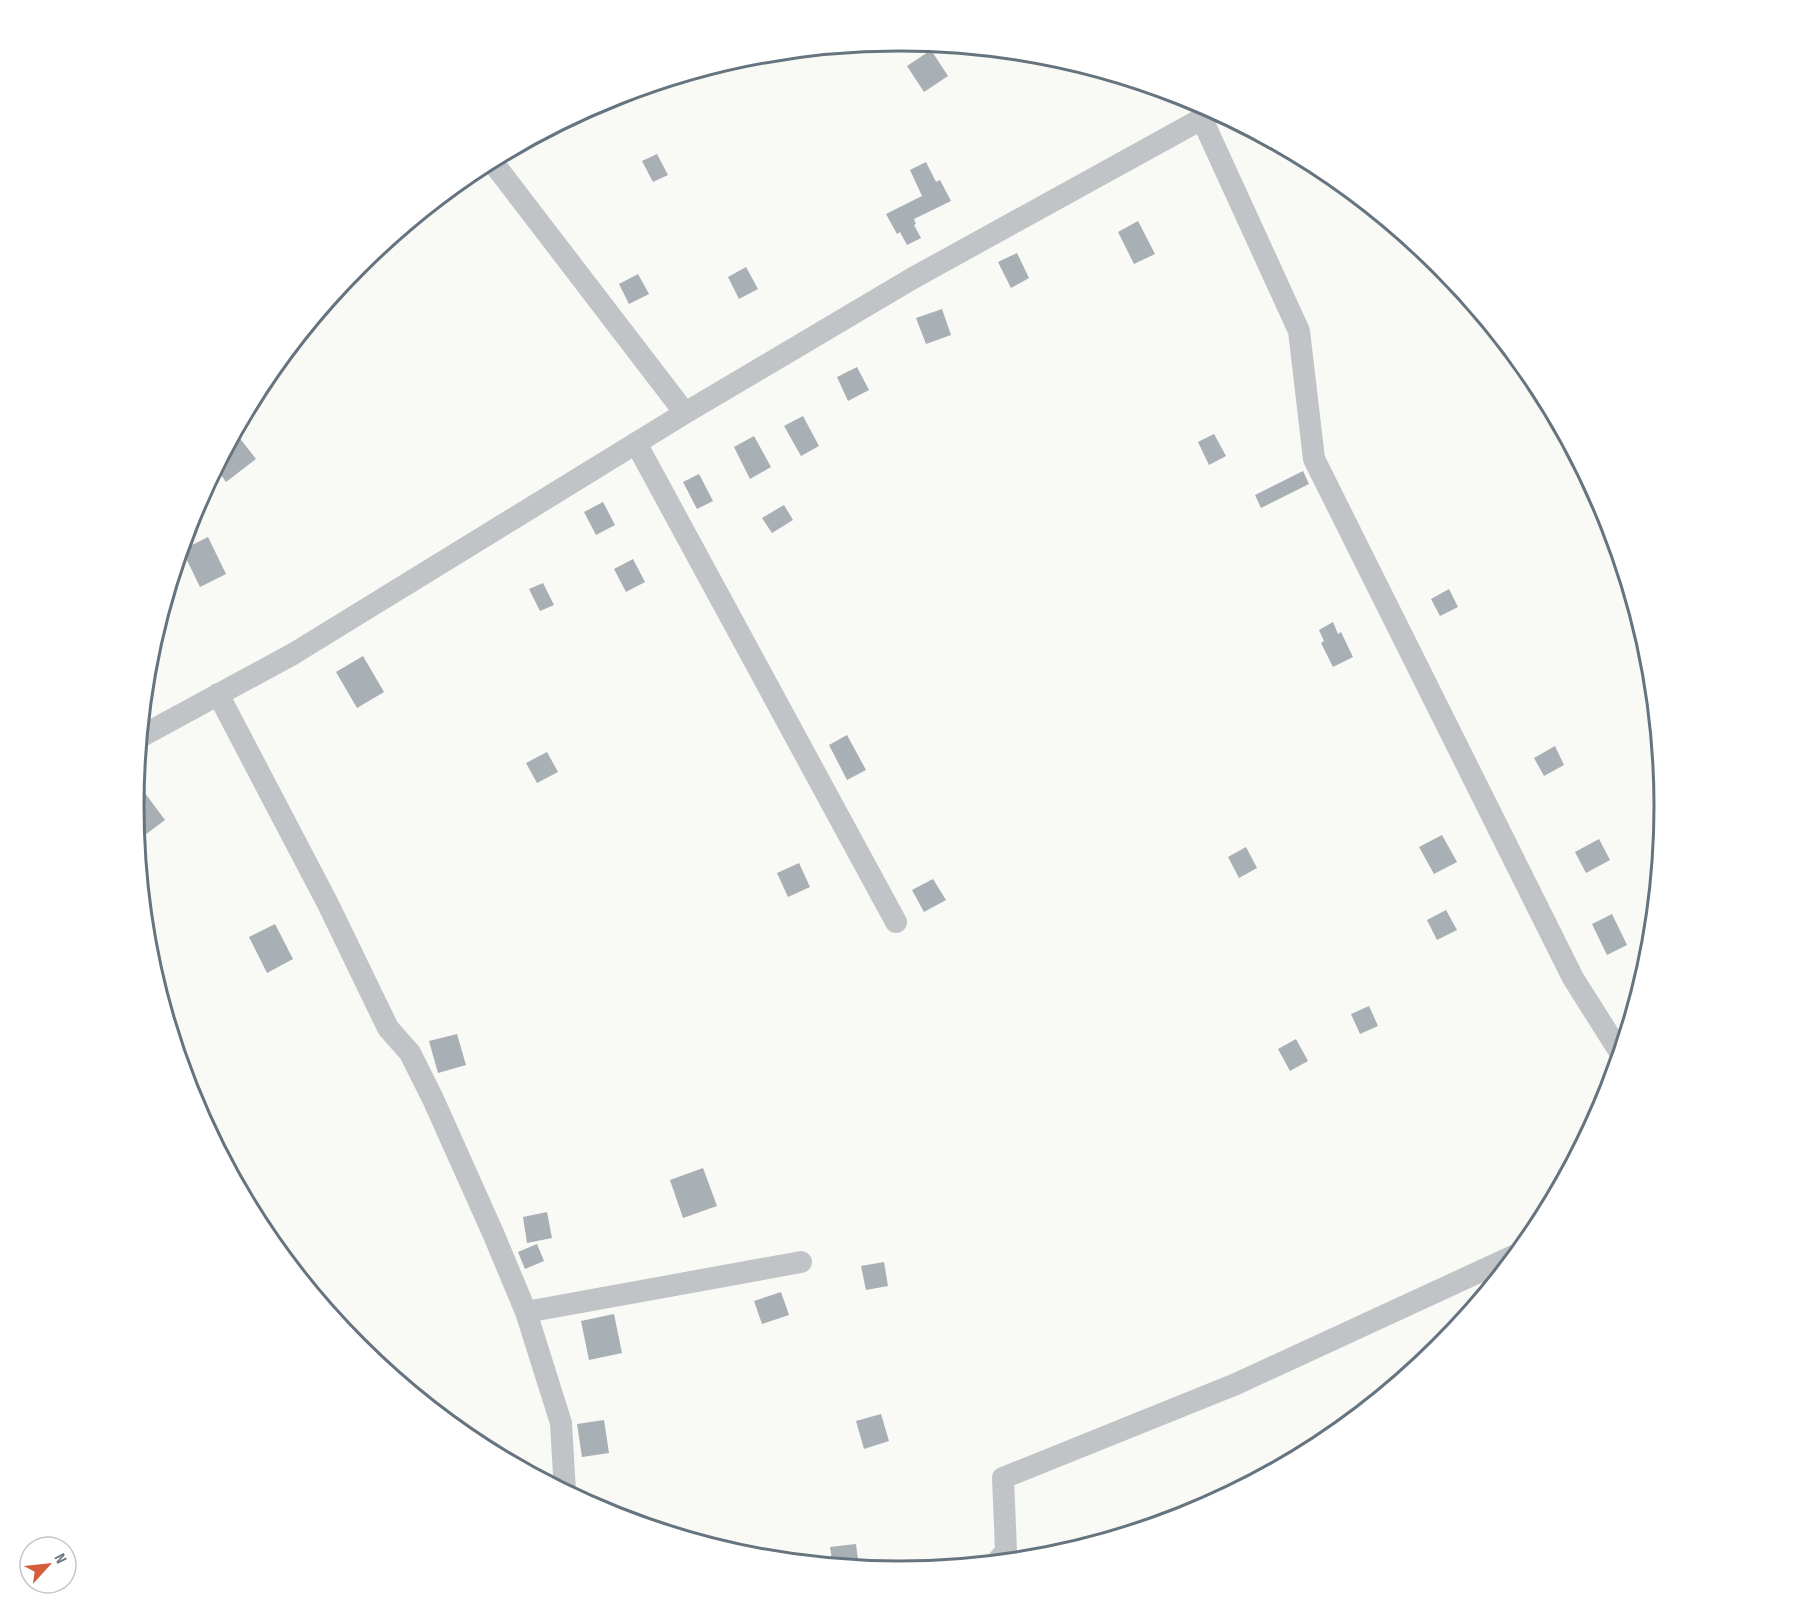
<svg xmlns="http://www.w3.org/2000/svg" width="1799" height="1613" font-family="'Sofia Sans Condensed',sans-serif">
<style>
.building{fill:#a8afb5}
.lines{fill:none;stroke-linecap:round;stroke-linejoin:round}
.minor{stroke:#c0c4c7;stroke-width:22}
.rim{fill:none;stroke:#66747f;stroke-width:3}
</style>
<rect width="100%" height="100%" fill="#f9f9f6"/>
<path class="building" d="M931 50 948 76 924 92 907 66Z
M657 154 668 175 653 182 642 161Z
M926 162 936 182 940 180 951 201 914 219 916 224 914 225 921 238 907 245 900 232 897 234 886 214 922 196 910 170Z
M1138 221 1155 254 1134 264 1118 232Z
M1017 253 1029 278 1011 288 998 262Z
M746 267 758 289 739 299 728 277Z
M638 274 649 294 629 304 619 284Z
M942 309 951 335 926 344 916 318Z
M857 367 869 390 848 401 837 377Z
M803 416 819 446 801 456 784 426Z
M235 432 256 459 226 482 216 468Z
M1214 434 1226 456 1209 465 1198 442Z
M754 436 771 467 750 479 734 447Z
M1303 471 1309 484 1261 508 1255 495Z
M699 474 713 501 697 509 683 482Z
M603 502 615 525 596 535 584 512Z
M784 505 793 520 772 533 762 518Z
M208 537 226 574 200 587 182 550Z
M633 559 645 582 626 592 614 569Z
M543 583 554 605 540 611 529 589Z
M1449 589 1458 607 1440 616 1431 599Z
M1333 622 1338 634 1341 632 1353 657 1333 667 1321 643 1324 641 1319 630Z
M363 656 384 692 357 708 336 672Z
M847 735 866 770 847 780 829 745Z
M1555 746 1564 765 1544 776 1534 758Z
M547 752 558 772 537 783 526 763Z
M136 781 165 820 137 841 134 806Z
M1442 835 1457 862 1434 874 1419 847Z
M1599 839 1610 860 1586 873 1575 852Z
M1246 847 1257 868 1239 878 1228 857Z
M799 863 810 887 788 897 777 873Z
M933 879 946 900 924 912 912 890Z
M1446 910 1457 930 1437 940 1427 920Z
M1612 914 1627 945 1607 955 1592 924Z
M275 924 293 959 267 973 249 937Z
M1369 1006 1378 1026 1360 1034 1351 1014Z
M457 1034 466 1065 438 1073 429 1041Z
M1296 1039 1308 1061 1290 1071 1278 1049Z
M703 1168 717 1206 683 1218 670 1180Z
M547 1212 552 1238 527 1243 523 1217Z
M537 1244 544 1261 525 1269 518 1252Z
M884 1262 888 1286 866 1290 861 1266Z
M781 1292 789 1315 762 1324 754 1301Z
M614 1314 622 1353 589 1360 581 1321Z
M881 1414 889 1441 864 1449 856 1421Z
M604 1420 609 1453 582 1457 577 1424Z
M856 1544 859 1568 833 1566 830 1547Z"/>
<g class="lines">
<path class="minor" d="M1202 119 1299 331 1314 459 1573 978 1621 1054
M491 160 685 413
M636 443 896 922
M218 694 328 904 388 1028 410 1053 433 1099 493 1233 526 1312 561 1423 565 1492
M140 737 293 654 685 413 913 278 1216 111
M526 1312 801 1262
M996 1563 1006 1551 1003 1478 1236 1384 1520 1253"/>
</g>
<path d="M0 0H1799V1613H0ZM144 806a755 755 0 1 1 1510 0a755 755 0 1 1-1510 0Z" fill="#fff" fill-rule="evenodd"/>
<path class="rim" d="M144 806a755 755 0 1 1 1510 0a755 755 0 1 1-1510 0Z"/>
<g transform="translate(48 1565) rotate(63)"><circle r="28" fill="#ffffff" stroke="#c2c7cc" stroke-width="1.5"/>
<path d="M0-4.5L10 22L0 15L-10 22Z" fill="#d55e3a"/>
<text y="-9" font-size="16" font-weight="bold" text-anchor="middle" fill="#66747f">N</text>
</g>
</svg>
